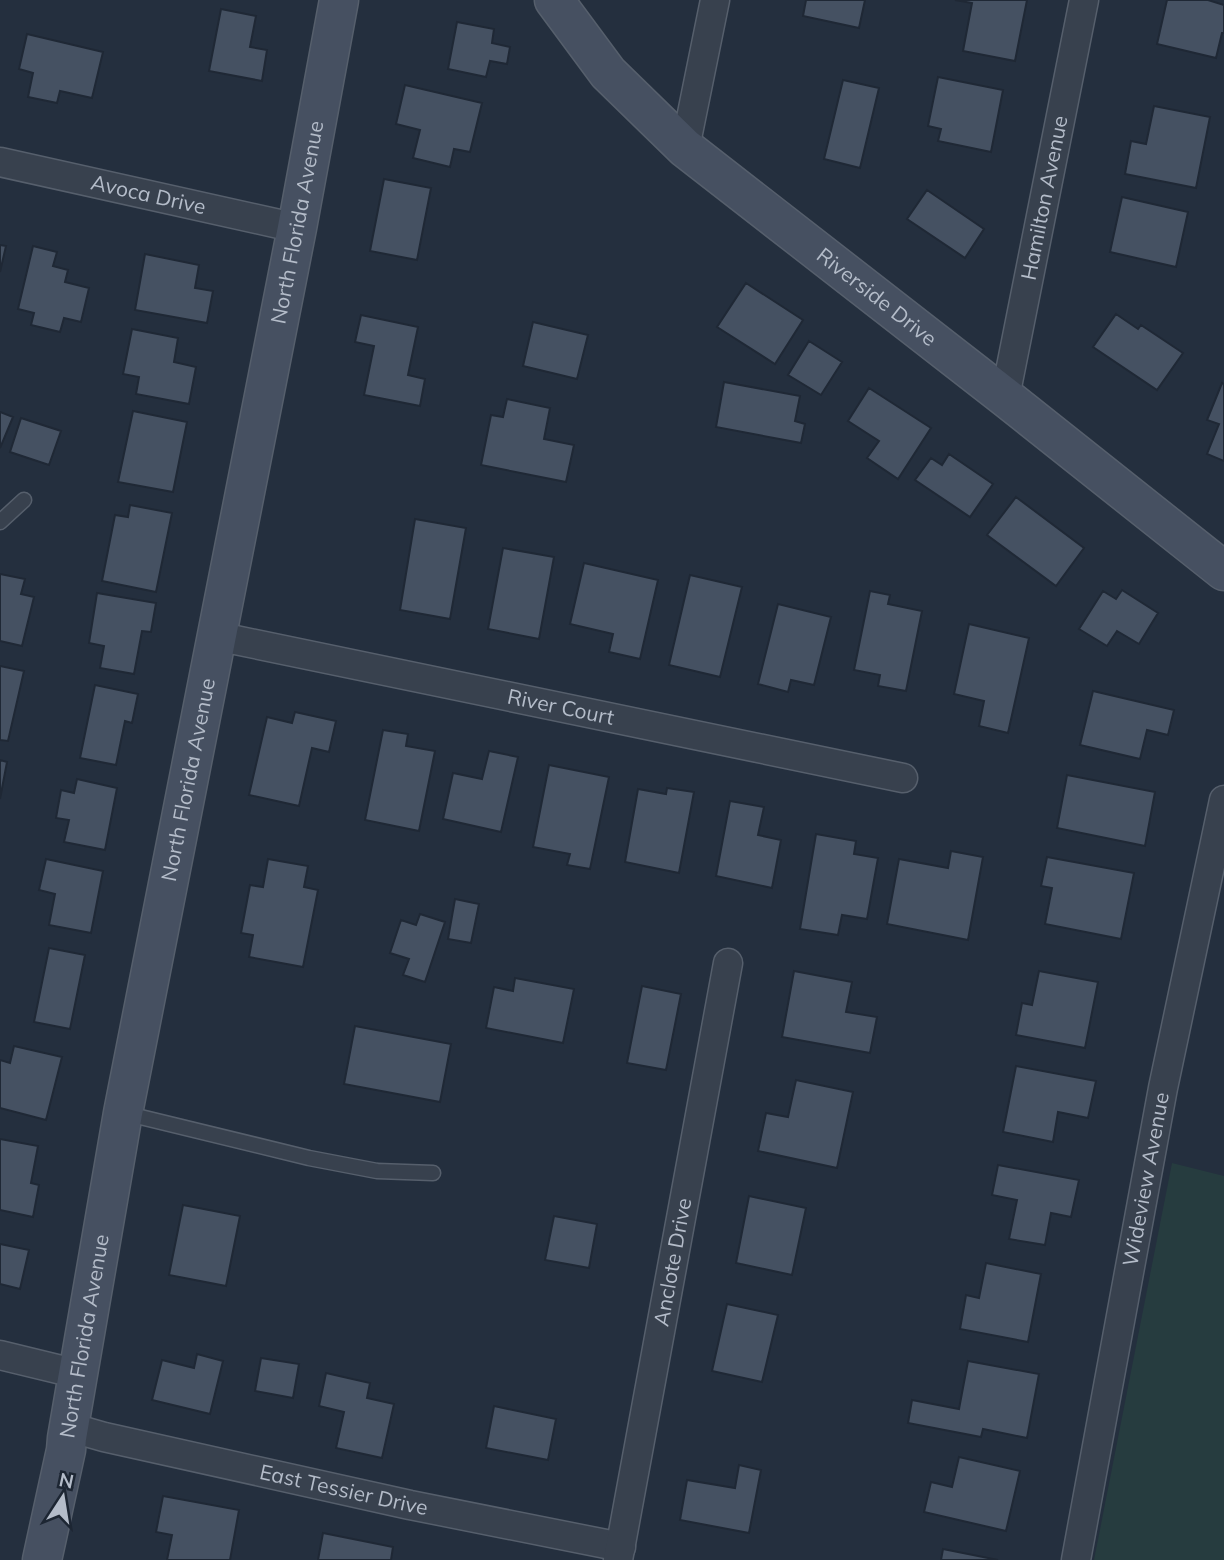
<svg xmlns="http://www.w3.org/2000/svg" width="1224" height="1560" font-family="Mulish,sans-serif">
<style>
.green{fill:#263c3f}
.building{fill:#455162;stroke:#1f2835;stroke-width:2}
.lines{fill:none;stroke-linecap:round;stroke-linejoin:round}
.lane-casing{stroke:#565f6c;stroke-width:17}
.street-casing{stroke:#565f6c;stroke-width:31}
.secondary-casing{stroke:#565f6c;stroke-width:41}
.lane{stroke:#38414e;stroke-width:14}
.street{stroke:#38414e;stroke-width:28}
.secondary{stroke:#465061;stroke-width:38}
.labels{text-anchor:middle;stroke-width:5;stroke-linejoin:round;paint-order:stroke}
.street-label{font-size:21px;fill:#b4bcc9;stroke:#1d2633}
</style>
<rect width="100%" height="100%" fill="#242f3e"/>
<path class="green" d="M1172 1163 1224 1176V1560H1094Z"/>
<path class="building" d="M806 0H865L859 28 803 16Z
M955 0H1027L1015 61 963 51 972 3Z
M1167 0H1208L1224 5V33H1222L1216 58 1157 44Z
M221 9 256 16 250 47 267 50 262 81 209 71Z
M457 22 494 29 492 43 510 47 507 64 490 61 486 77 448 69Z
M27 34 103 52 92 98 60 91 57 103 28 97 33 73 19 69Z
M938 77 1003 90 991 152 938 141 941 129 928 126Z
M843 80 879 88 860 168 824 159Z
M405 85 482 103 470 152 454 149 450 167 413 158 420 130 396 124Z
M1154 106 1210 117 1196 188 1125 174 1131 141 1146 144Z
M384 179 431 188 417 260 370 251Z
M927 190 984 229 965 258 907 219Z
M1122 197 1188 212 1176 267 1110 252Z
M0 245 6 246 0 272Z
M33 246 57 252 53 266 68 270 65 282 89 288 81 322 64 318 60 332 31 325 34 313 18 309Z
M145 254 199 265 195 288 213 291 207 323 135 310Z
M746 283 803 320 775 364 717 327Z
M1116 314 1138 329 1141 325 1183 353 1157 390 1093 347Z
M361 315 418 327 408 375 425 379 420 406 364 395 374 346 355 342Z
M533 322 588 335 577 379 523 366Z
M132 329 178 338 174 362 196 367 189 404 136 394 139 377 123 374Z
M809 341 842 362 821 395 788 375Z
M724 382 800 396 795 421 805 424 801 443 716 427Z
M1222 383 1224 384V461L1207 454 1219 424 1207 420Z
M869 388 931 428 898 479 867 458 879 441 848 421Z
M507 399 550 408 544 439 574 445 566 482 481 465 491 415 503 417Z
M133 411 187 422 173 492 118 482Z
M0 412 13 417 0 448Z
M21 418 61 431 49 465 10 452Z
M949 454 993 484 970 517 915 480 931 458 942 465Z
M1016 497 1084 548 1056 586 987 535Z
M130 505 172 513 156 592 102 581 115 515 128 517Z
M415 519 466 528 450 619 400 610Z
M503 548 554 557 539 639 488 629Z
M584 563 658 580 640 659 609 652 613 634 570 624Z
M0 574 25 579 21 594 34 597 22 646 0 641Z
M690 575 742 587 720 677 669 665Z
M1122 590 1158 613 1139 644 1117 631 1107 646 1079 629 1103 591 1116 599Z
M870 591 890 595 888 604 922 611 906 691 878 686 880 675 854 670Z
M97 593 156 603 151 632 142 631 134 674 100 668 104 646 89 643Z
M778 604 831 617 814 685 791 680 788 692 758 684Z
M969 624 1029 638 1008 733 979 726 984 701 954 694Z
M0 666 24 671 8 741 0 740Z
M95 685 138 694 132 723 125 721 116 765 80 758Z
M1093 691 1174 710 1168 735 1147 730 1140 759 1080 745Z
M295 712 336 721 329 752 312 748 299 806 249 795 267 717 292 723Z
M383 730 408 734 406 746 435 751 419 831 365 820Z
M489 751 518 757 501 832 443 819 453 773 482 779Z
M0 760 7 762 0 799Z
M549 765 609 777 590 869 567 865 570 854 533 847Z
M1067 775 1155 792 1145 846 1057 828Z
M77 779 117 788 105 850 64 842 69 820 56 818 61 790 74 793Z
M667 788 694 792 679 873 625 862 638 789 666 794Z
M730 801 764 807 758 835 781 840 772 888 716 876Z
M816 834 856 841 854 854 878 858 867 919 842 915 838 935 800 929Z
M951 851 983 857 968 940 887 924 899 859 948 868Z
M1047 857 1134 873 1121 939 1045 924 1052 888 1041 886Z
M46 859 103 871 91 933 49 925 55 894 39 890Z
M268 859 308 866 304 887 318 890 303 967 249 957 253 935 241 933 250 885 263 887Z
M455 899 479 904 471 943 448 939Z
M420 914 445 922 425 982 403 975 409 959 390 953 401 920 416 925Z
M49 948 85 955 70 1029 34 1022Z
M794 971 852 982 846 1012 877 1017 870 1053 782 1037Z
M1039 971 1098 982 1085 1048 1016 1035 1022 1003 1032 1005Z
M515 978 574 989 563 1043 486 1028 494 987 513 991Z
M642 986 681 994 666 1070 627 1063Z
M355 1026 451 1044 440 1102 344 1084Z
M14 1046 62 1057 46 1120 0 1108V1060L10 1063Z
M1016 1066 1096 1081 1088 1118 1058 1112 1053 1142 1003 1132Z
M796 1080 853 1092 837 1168 758 1151 766 1113 788 1117Z
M0 1139 38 1146 31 1183 39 1185 33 1217 0 1210Z
M998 1165 1079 1180 1071 1217 1051 1213 1045 1245 1009 1239 1017 1200 992 1195Z
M749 1196 806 1208 792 1275 736 1263Z
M183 1205 240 1216 226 1286 169 1275Z
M554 1216 597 1224 589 1268 545 1260Z
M0 1244 29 1250 20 1289 0 1284Z
M986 1263 1041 1274 1028 1342 960 1329 966 1295 979 1298Z
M727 1304 778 1315 762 1382 712 1371Z
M197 1354 223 1361 210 1414 152 1400 162 1360 194 1368Z
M261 1358 299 1364 293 1398 255 1391Z
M968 1361 1039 1374 1027 1438 983 1429 981 1437 908 1423 912 1400 959 1409Z
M326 1373 370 1383 367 1398 394 1404 382 1458 336 1448 344 1412 319 1406Z
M494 1406 556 1419 548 1460 486 1448Z
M959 1457 1020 1471 1006 1531 924 1512 931 1482 952 1487Z
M739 1465 761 1470 749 1533 680 1520 687 1480 735 1488Z
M163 1496 239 1510 230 1560H167L172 1535 156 1532Z
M323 1533 393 1547 391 1560H318Z
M943 1549 998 1560H941Z"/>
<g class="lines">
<g class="lane-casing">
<path id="lane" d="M0 522 24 500
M124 1113 309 1158 377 1171 433 1173"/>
</g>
<g class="street-casing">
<g id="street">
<path d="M685 148 715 0"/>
<path id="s1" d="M0 162 297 228"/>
<path id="s2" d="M1005 397 1084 0"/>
<path id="s3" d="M216 636 903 778"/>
<path d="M0 1355 78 1374"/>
<path id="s4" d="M69 1427 104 1437 410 1505 621 1547"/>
<path id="s5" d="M618 1560 728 963"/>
<path id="s6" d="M1076 1560 1163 1088 1224 800"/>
</g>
</g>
<g class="secondary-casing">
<g id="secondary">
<path id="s7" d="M554 0 608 73 685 148 1005 397 1224 571"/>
<path id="s8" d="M42 1560 66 1450 67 1438 123 1113 297 228 339 0"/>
</g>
</g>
<use href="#lane" class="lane"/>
<use href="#street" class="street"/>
<use href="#secondary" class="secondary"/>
</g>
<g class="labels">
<g class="street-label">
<text dy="7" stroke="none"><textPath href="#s1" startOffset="152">Avoca Drive</textPath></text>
<text dy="7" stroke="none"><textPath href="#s2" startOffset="203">Hamilton Avenue</textPath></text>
<text dy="7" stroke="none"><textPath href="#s8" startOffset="1362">North Florida Avenue</textPath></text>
<text dy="7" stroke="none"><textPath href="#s7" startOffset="441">Riverside Drive</textPath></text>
<text dy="7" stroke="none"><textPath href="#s3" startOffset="352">River Court</textPath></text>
<text dy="7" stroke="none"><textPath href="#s8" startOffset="794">North Florida Avenue</textPath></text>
<text dy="7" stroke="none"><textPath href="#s6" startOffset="387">Wideview Avenue</textPath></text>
<text dy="7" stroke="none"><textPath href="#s5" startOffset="303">Anclote Drive</textPath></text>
<text dy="7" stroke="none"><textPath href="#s8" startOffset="228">North Florida Avenue</textPath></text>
<text dy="7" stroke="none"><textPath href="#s4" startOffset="282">East Tessier Drive</textPath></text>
</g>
</g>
<g transform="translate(63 1497) rotate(12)" stroke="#1d2633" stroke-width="5" paint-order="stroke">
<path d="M0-5L12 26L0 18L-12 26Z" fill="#b4bcc9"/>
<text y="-10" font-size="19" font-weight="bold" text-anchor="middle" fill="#b4bcc9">N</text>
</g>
</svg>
